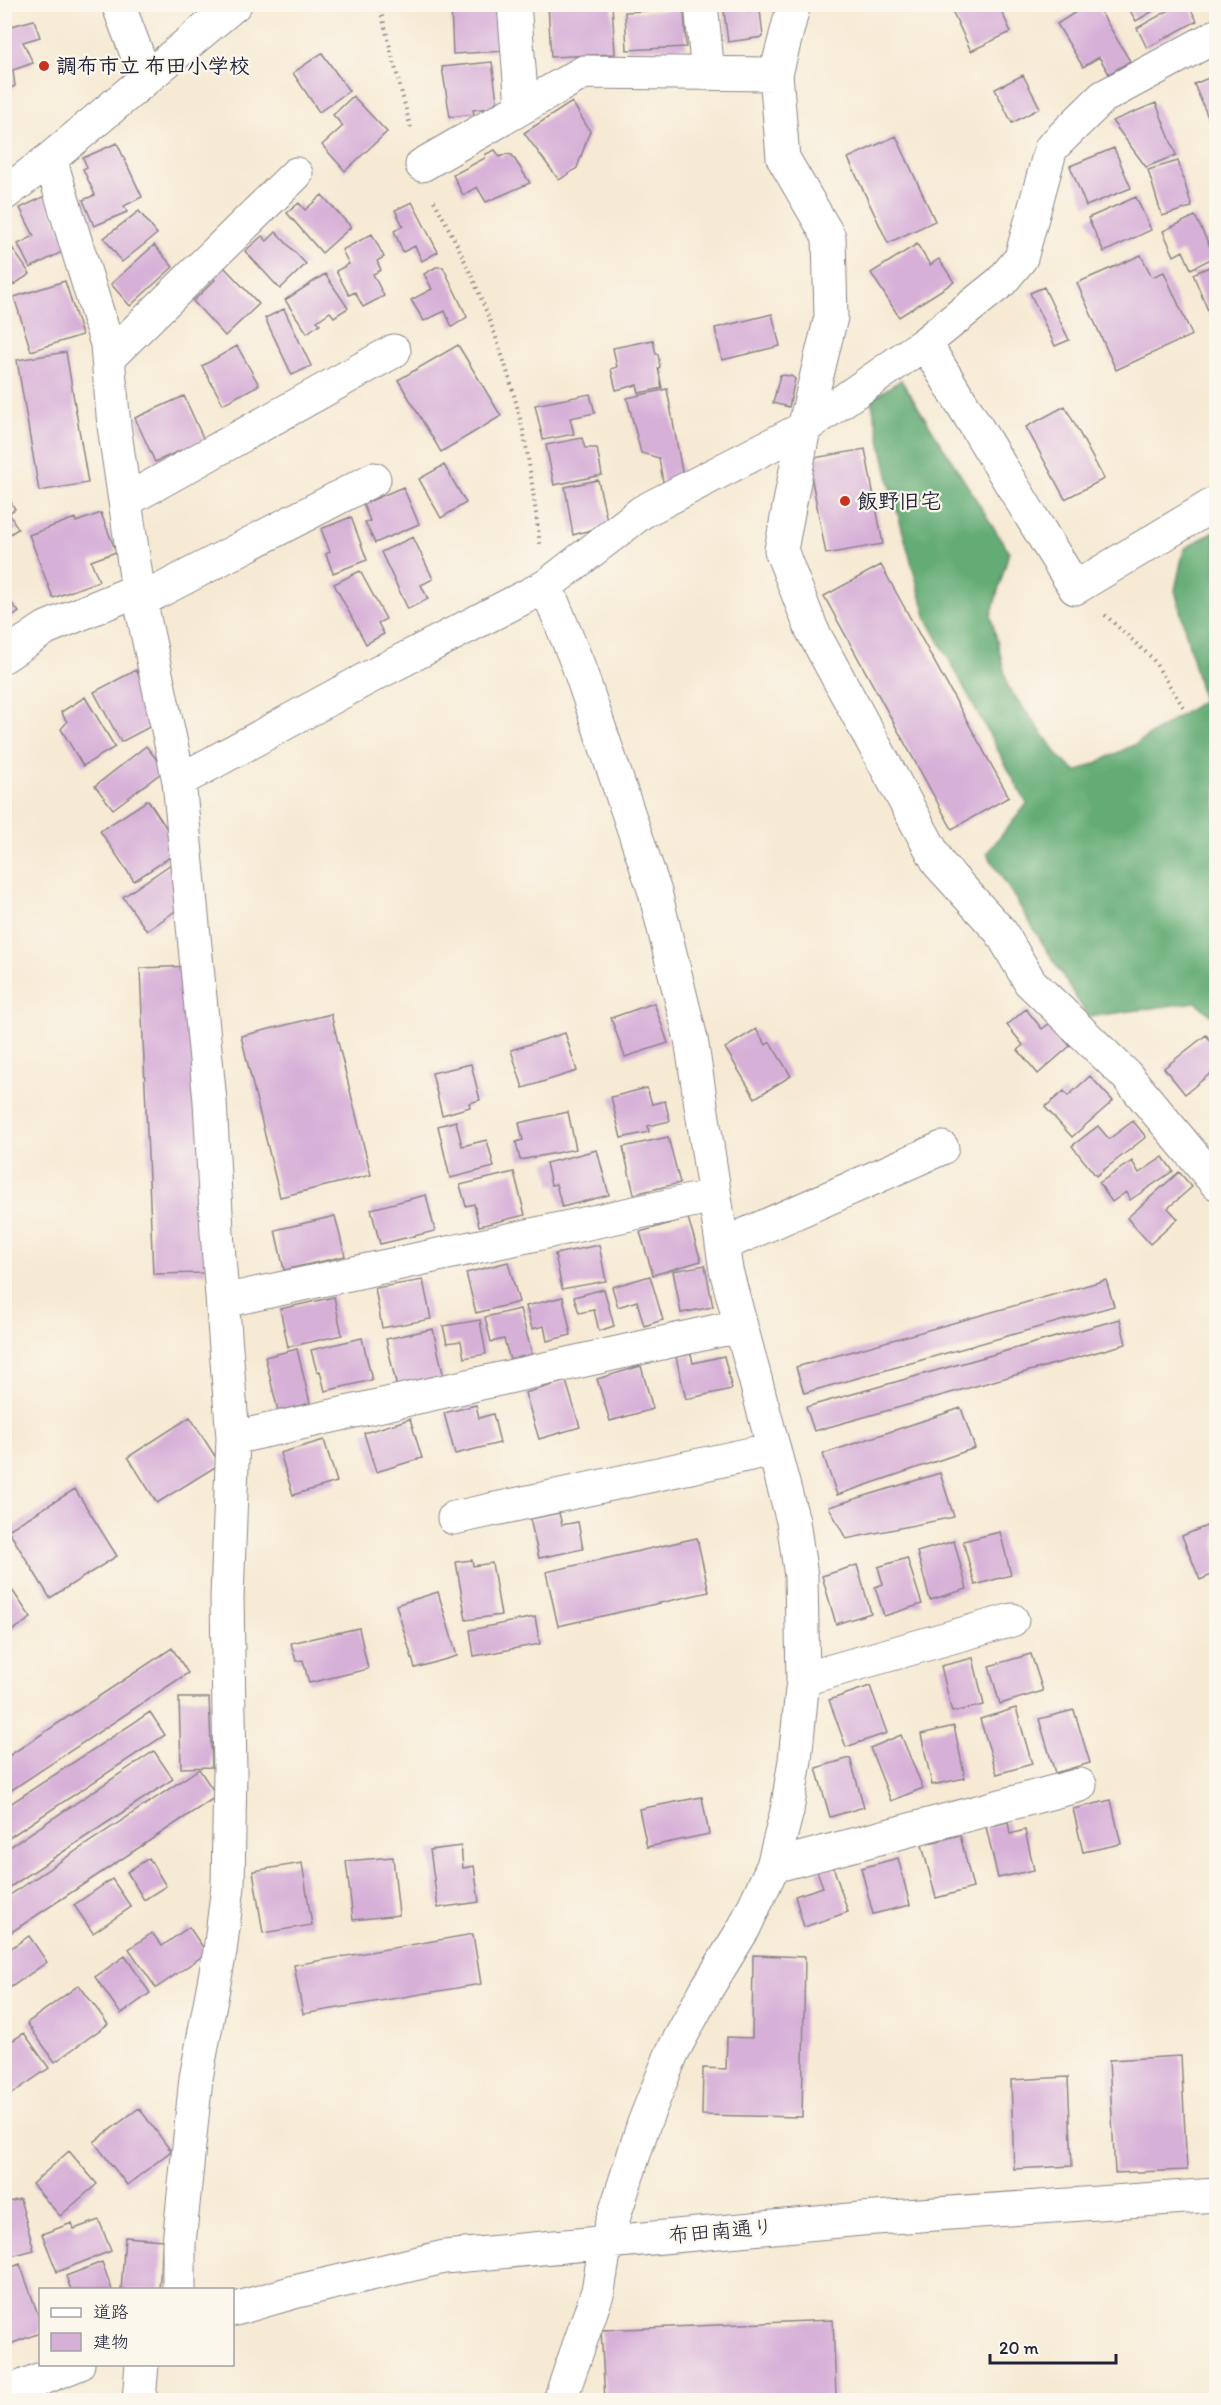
<svg xmlns="http://www.w3.org/2000/svg" width="1221" height="2405" font-family="Itim,'Klee One',sans-serif">
<style>
.forest{fill:#63ac74;stroke:#426758;stroke-width:1.5}
.building{fill:#d7b0d8}
.lines{fill:none;stroke-linecap:round;stroke-linejoin:round}
.minor-casing{stroke:#8c8688;stroke-width:35}
.path{stroke:#8c8688;stroke-width:4;stroke-dasharray:1.5 4.5;stroke-linecap:butt}
.minor{stroke:#fff;stroke-width:33}
.poi-dot{fill:#c8321e;stroke:#fbf7ec;stroke-width:2}
.labels{text-anchor:middle;stroke-width:4.5;stroke-linejoin:round;paint-order:stroke}
.poi-label{font-size:21px;font-weight:bold;fill:#22223b;stroke:#fbf7ec;text-anchor:start}
.street-label{font-size:21px;fill:#22223b;stroke:#fbf7ec}
</style>
<rect width="100%" height="100%" fill="#fbf7ec"/>
<filter id="ink" filterUnits="userSpaceOnUse"><feTurbulence type="fractalNoise" baseFrequency=".0167" numOctaves="2"/><feDisplacementMap in="SourceGraphic" scale="12" xChannelSelector="R" yChannelSelector="G"/><feConvolveMatrix kernelMatrix="1 2 1 2 8 2 1 2 1" color-interpolation-filters="sRGB"/></filter>
<filter id="wash" filterUnits="userSpaceOnUse"><feTurbulence type="fractalNoise" baseFrequency=".008" numOctaves="4" result="noise"/><feDisplacementMap in="SourceGraphic" scale="24" xChannelSelector="R" yChannelSelector="G"/><feGaussianBlur stdDeviation="1.35" result="paint"/><feColorMatrix in="noise" values="0 0 0 0 0 0 0 0 0 0 0 0 0 0 0 0 0 1.4 0 .05"/><feComposite in="paint" operator="in"/></filter>
<g filter="url(#wash)">
<rect width="100%" height="100%" fill="#f6ead4"/>
<path class="forest" d="M901 380 1009 552 991 616 1008 687 1061 759 1077 772 1136 744 1203 701 1175 590 1184 549 1216 530V1020L1196 1002 1088 1017 987 853 1027 804 927 619 891 489 871 399Z"/>
<g id="blocks">
<path class="building" d="M451 4H501L504 51 453 54Z
M548 4H612L615 54 551 57Z
M723 4H746L747 11 760 10 763 37 728 42Z
M949 4H998L1011 32 971 51Z
M1088 4H1096L1130 61 1109 74 1099 57 1083 67 1057 24Z
M1126 4H1165L1136 21Z
M1180 4H1188L1197 21 1147 48 1137 28Z
M684 9 686 47 627 50 625 12Z
M34 20 40 37 23 42 33 63 13 70 15 86 4 91V28Z
M322 53 349 91 319 112 293 73Z
M492 62 497 101 490 108 473 110 474 114 450 117 442 67Z
M1023 75 1040 108 1012 123 995 89Z
M1216 75V136L1194 84Z
M353 96 387 132 345 171 322 145 343 126 333 115Z
M572 102 590 131 577 168 559 180 524 133Z
M1156 103 1176 155 1146 167 1112 121Z
M896 136 935 221 888 243 848 158Z
M117 143 142 197 124 206 127 212 94 226 83 200 95 195 83 169 87 167 83 158Z
M1114 148 1131 188 1086 206 1070 166Z
M495 150 500 157 506 154 512 155 530 183 486 202 477 187 463 195 453 175 485 158 486 154Z
M1178 161 1192 207 1162 216 1148 170Z
M322 195 351 227 322 253 287 213 299 203 305 210Z
M45 196 70 248 30 268 18 244 34 236 20 208Z
M1136 197 1151 230 1104 252 1088 218Z
M412 202 438 252 422 261 415 246 403 252 394 231 403 226 395 210Z
M139 211 157 234 122 262 104 238Z
M1195 216 1215 257 1191 269 1183 251 1174 256 1163 231Z
M276 232 306 264 280 289 245 251 262 236 267 241Z
M372 234 384 257 377 261 381 270 373 274 384 296 363 307 355 292 349 295 336 271 349 264 342 250Z
M4 236 30 274 4 291Z
M917 244 930 265 939 259 954 282 899 317 871 273Z
M154 245 173 267 130 306 111 284Z
M1141 255 1152 277 1164 272 1192 335 1116 370 1077 283Z
M1216 264V316L1211 318 1193 274Z
M224 267 259 304 225 336 193 301 215 280 212 277Z
M436 267H443L467 317 452 327 445 311 424 321 411 300 432 289 424 274Z
M325 274 348 308 334 317 330 312 317 321 320 324 307 333 285 300Z
M65 281 82 335 31 351 14 297Z
M1044 287 1069 340 1055 346 1030 293Z
M284 309 311 366 292 375 265 318Z
M772 314 780 346 722 360 715 328Z
M653 340 656 354H658L660 367 658 368 662 388 639 393 637 385 616 390 611 369 617 367 613 348Z
M458 345 501 416 441 452 398 380Z
M237 346 259 385 223 404 202 366Z
M66 352 88 483 39 491 17 360Z
M780 375 791 376 795 379 789 407 773 403Z
M667 389 683 477 663 482 659 458 641 453 627 398Z
M590 394 595 413 570 418 574 434 543 440 535 405Z
M184 396 204 440 155 462 135 418Z
M1065 406 1104 479 1065 499 1026 427Z
M582 438 585 448H597L602 475 554 485 546 445Z
M865 449 883 544 826 554 808 459Z
M444 465 466 503 441 518 419 479Z
M598 480 608 525 573 535 565 487Z
M403 487 419 524 375 543 365 522 370 521 363 504Z
M4 491 15 509 9 513 18 529 4 538Z
M101 513 116 552 91 561 99 581 53 598 29 535 75 518 76 522Z
M351 517 367 560 333 573 326 554 330 552 321 529Z
M413 537 433 579 421 585 428 599 408 609 381 552Z
M881 565 1009 797 952 829 824 596Z
M360 571 386 619 378 623 384 634 366 644 334 584Z
M4 594 19 612 4 623Z
M136 670 163 720 121 742 94 692Z
M85 697 115 747 83 766 61 729 67 722 61 712Z
M146 746 165 770 113 809 95 786Z
M148 800 181 850 134 881 100 831Z
M171 864 181 907 147 931 123 897Z
M193 966 206 1273 153 1274 140 968Z
M654 1003 668 1043 625 1057 611 1018Z
M1026 1009 1042 1029 1050 1023 1070 1046 1038 1074 1018 1050 1023 1045 1007 1025Z
M331 1014 371 1175 280 1197 241 1036Z
M756 1029 766 1045 770 1042 791 1076 755 1098 725 1048Z
M565 1033 577 1071 523 1088 511 1050Z
M1206 1035 1216 1048V1069L1185 1094 1164 1068Z
M471 1064 480 1100 469 1103 470 1107 442 1115 432 1073Z
M1090 1076 1113 1101 1072 1137 1045 1107 1064 1091 1068 1096Z
M647 1088 652 1104 665 1101 670 1121 648 1126 649 1132 621 1138 611 1097Z
M568 1112 576 1149 520 1160 516 1142 523 1140 519 1123Z
M456 1121 462 1146 487 1140 494 1167 450 1178 438 1126Z
M1133 1121 1146 1137 1096 1176 1072 1146 1098 1126 1109 1139Z
M668 1137 680 1183 634 1194 623 1147Z
M597 1150 609 1195 562 1207 556 1184 551 1185 546 1163Z
M1163 1157 1173 1171 1130 1200 1126 1192 1112 1202 1099 1183 1132 1161 1139 1173Z
M514 1172 525 1215 479 1226 474 1204 466 1206 460 1185Z
M1179 1172 1192 1187 1168 1208 1178 1219 1150 1244 1127 1218Z
M426 1195 435 1231 380 1244 371 1209Z
M335 1216 345 1256 284 1270 275 1230Z
M688 1218 701 1261 653 1275 640 1232Z
M599 1245 606 1281 562 1289 555 1254Z
M508 1262 519 1302 476 1313 466 1273Z
M705 1265 713 1307 681 1313 673 1271Z
M650 1276 663 1320 644 1326 637 1301 618 1307 612 1287Z
M423 1280 431 1319 382 1328 375 1288Z
M1106 1280 1114 1306 804 1393 796 1367Z
M604 1289 614 1326 599 1331 594 1310 579 1313 574 1297Z
M334 1297 342 1335 288 1347 280 1309Z
M563 1297 571 1335 547 1341 544 1326 532 1329 526 1306Z
M520 1309 532 1354 510 1360 504 1339 491 1342 485 1317Z
M1120 1319 1126 1344 814 1431 806 1407Z
M480 1320 486 1354 464 1358 461 1341 447 1343 443 1326Z
M433 1329 444 1378 397 1388 386 1339Z
M362 1338 372 1380 325 1391 320 1371 317 1372 311 1350Z
M297 1349 310 1403 278 1411 265 1357Z
M691 1354 693 1363 724 1356 732 1389 686 1399 676 1357Z
M641 1366 653 1409 610 1421 597 1379Z
M566 1381 580 1427 539 1439 525 1393Z
M476 1405 479 1418 493 1414 500 1443 455 1454 444 1413Z
M961 1408 975 1448 837 1495 823 1454Z
M190 1417 220 1464 157 1503 128 1457Z
M410 1419 422 1458 376 1472 364 1433Z
M324 1440 337 1482 293 1495 280 1453Z
M940 1473 954 1517 846 1539 829 1507Z
M75 1489 117 1556 50 1598 8 1530Z
M559 1513 562 1525 578 1522 583 1549 539 1558 530 1519Z
M1216 1522V1573L1200 1580 1182 1536Z
M1000 1532 1011 1575 975 1585 963 1541Z
M697 1538 709 1592 558 1626 546 1572Z
M954 1541 967 1589 930 1600 917 1552Z
M907 1558 922 1604 884 1616 875 1587 883 1584 878 1567Z
M472 1560 473 1566 492 1563 501 1615 466 1620 456 1562Z
M857 1565 871 1613 836 1624 822 1576Z
M4 1578 31 1618 4 1636Z
M438 1592 457 1656 415 1668 396 1605Z
M535 1617 540 1644 474 1656 470 1630Z
M359 1628 368 1669 309 1683 303 1660 296 1661 291 1643Z
M172 1648 188 1673 4 1795V1759Z
M1031 1654 1043 1691 1000 1704 989 1666Z
M973 1658 984 1705 952 1712 941 1666Z
M870 1686 887 1733 846 1747 829 1700Z
M179 1698H209L212 1767 181 1768Z
M1016 1708 1032 1764 997 1774 980 1719Z
M1074 1710 1090 1763 1055 1773 1039 1719Z
M150 1712 165 1735 4 1841V1808Z
M954 1726 965 1778 932 1785 921 1734Z
M901 1735 923 1788 891 1801 870 1748Z
M154 1751 173 1779 4 1891V1851Z
M850 1758 864 1807 830 1817 816 1768Z
M199 1769 217 1796 4 1937V1899Z
M702 1797 709 1834 647 1847 639 1809Z
M1111 1800 1121 1844 1083 1852 1073 1809Z
M1008 1822 1010 1834 1025 1830 1034 1870 998 1878 986 1827Z
M960 1835 973 1888 936 1898 922 1845Z
M461 1846 463 1868 474 1866 479 1902 438 1908 430 1850Z
M393 1857 399 1915 353 1920 346 1861Z
M149 1858 166 1886 144 1900 127 1872Z
M898 1858 910 1905 873 1914 861 1868Z
M302 1863 312 1925 263 1933 253 1871Z
M833 1866 848 1912 804 1927 795 1896 823 1887 817 1871Z
M112 1879 131 1907 93 1933 74 1905Z
M189 1927 207 1953 156 1988 129 1949 152 1933 162 1946Z
M473 1934 481 1984 303 2014 294 1965Z
M29 1936 47 1962 4 1992V1953Z
M753 1955 805 1957 802 2117 702 2115 703 2068 726 2069 727 2037 752 2038Z
M125 1956 150 1993 121 2014 95 1977Z
M79 1985 108 2024 55 2062 27 2023Z
M24 2033 49 2068 7 2097 4 2094V2046Z
M1181 2056 1187 2170 1115 2173 1109 2060Z
M1068 2077 1072 2166 1014 2169 1011 2080Z
M139 2108 171 2151 127 2185 94 2142Z
M69 2151 97 2184 60 2216 32 2184Z
M20 2199 34 2250 4 2258V2212L7 2211 5 2203Z
M99 2220 111 2251 57 2272 42 2234 72 2223 74 2229Z
M125 2237 163 2240 159 2290H121Z
M102 2262 112 2290H71L66 2276Z
M20 2264 40 2320V2333L10 2344 4 2328V2270Z
M833 2320 836 2397 755 2400H605L601 2330Z"/>
</g>
</g>
<g filter="url(#ink)">
<use href="#blocks" fill-opacity="0" stroke="#8c8688" stroke-width="1.5"/>
<g class="lines">
<g class="minor-casing">
<path id="minor" d="M118 4 146 78
M514 4 522 106
M701 4 708 73
M794 4 776 74 783 158 829 237 831 317 804 428 781 550 812 630 939 864 1001 932 1030 982 1126 1075 1216 1183
M50 159 107 344 108 358 296 174
M422 165 584 72 776 74
M4 194 50 159 235 4
M925 343 1075 588 1216 503
M108 358 114 426 138 590 179 781 210 1101 217 1232 233 1438 227 1598 230 1772 228 1886 220 1951 196 2078 179 2243V2290
M125 501 394 351
M546 586 578 665 655 892 691 1039 726 1270 793 1521 801 1576 803 1679 795 1760 787 1811 773 1866 744 1928 706 1990 672 2053 644 2123 606 2241 598 2291 560 2400
M140 601 374 479
M4 656 46 628 138 590
M179 781 366 679 546 586 642 512 804 428 925 343 1001 282 1021 258 1051 148 1103 97 1216 36
M722 1245 942 1148
M223 1301 714 1196
M233 1438 739 1326
M454 1518 774 1449
M803 1679 1012 1620
M773 1866 1080 1785
M232 2310 294 2292 444 2257 861 2219 1216 2195
M4 2394 78 2364
M139 2400 142 2364"/>
</g>
<path class="path" d="M379 4 411 129
M434 201C475 274 506 354 524 435 531 471 535 508 540 544
M1105 615 1152 658 1184 708"/>
<use href="#minor" class="minor"/>
</g>
</g>
<g class="poi-dot">
<circle cx="44" cy="66" r="6"/>
<circle cx="845" cy="501" r="6"/>
</g>
<g class="labels">
<g class="poi-label">
<text x="56" y="73">調布市立 布田小学校</text>
<text x="857" y="508">飯野旧宅</text>
</g>
<g class="street-label">
<text transform="translate(721 2231) rotate(-5)" y="7">布田南通り</text>
</g>
</g>
<rect width="1221" height="2405" fill="none" stroke="#fbf7ec" stroke-width="24"/>
<rect x="39" y="2288" width="195" height="78" fill="#fbf7ec" stroke="#a4a2a5" stroke-width="1.5"/>
<rect x="51" y="2308" width="30" height="9" fill="#ffffff" stroke="#a4a2a5" stroke-width="1.5"/>
<text x="93" y="2318" font-size="18" fill="#22223b">道路</text>
<rect x="51" y="2333" width="30" height="18" fill="#d7b0d8" stroke="#a4a2a5" stroke-width="1.5"/>
<text x="93" y="2348" font-size="18" fill="#22223b">建物</text>
<path d="M990 2354v9h126v-9" fill="none" stroke="#22223b" stroke-width="3"/>
<text x="999" y="2354" font-size="18" fill="#22223b" stroke="#fbf7ec" stroke-width="4.5" paint-order="stroke">20 m</text>
</svg>
